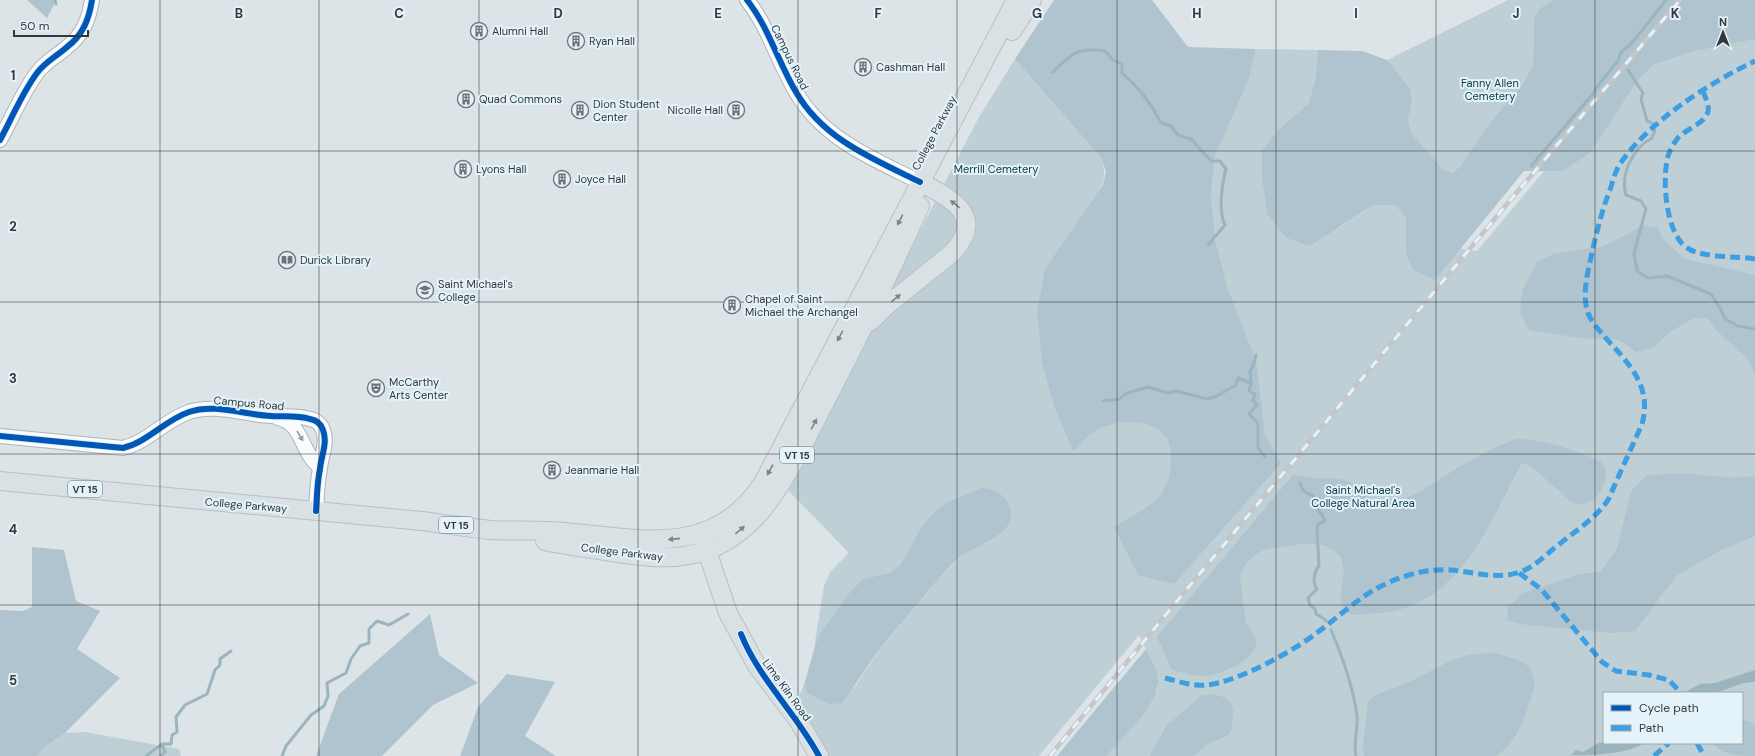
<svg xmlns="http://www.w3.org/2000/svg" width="1755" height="756" font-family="'DM Sans',sans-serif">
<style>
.green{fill:#becfd6;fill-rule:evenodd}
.forest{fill:#afc4ce}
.water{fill:#9bb4be}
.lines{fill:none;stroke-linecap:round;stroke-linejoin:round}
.stream{stroke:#9bb4be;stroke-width:3}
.minor-casing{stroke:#afb5b9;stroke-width:16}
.major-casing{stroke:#babfc1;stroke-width:20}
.minor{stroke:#fafbfc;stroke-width:14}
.major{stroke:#d9e1e5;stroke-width:18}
.rail-casing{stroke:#c4c6c7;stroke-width:4.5}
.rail{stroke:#e4f3fa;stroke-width:3;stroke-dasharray:9;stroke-linecap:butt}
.quiet{stroke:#3e9ee2;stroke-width:5;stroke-dasharray:10 5;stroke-linecap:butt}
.cycleway-casing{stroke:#e4f3fa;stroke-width:8}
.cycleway{stroke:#0057b8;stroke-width:6}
.oneway{fill:#7d8488}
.oneway2{fill:#969a9c}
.grid{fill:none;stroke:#32383b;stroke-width:1;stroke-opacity:0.55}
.labels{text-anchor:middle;stroke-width:4;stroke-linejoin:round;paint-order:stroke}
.shield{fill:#e4f3fa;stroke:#677074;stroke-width:1}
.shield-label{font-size:10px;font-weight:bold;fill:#32383b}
.poi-label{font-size:11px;fill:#32383b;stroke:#e4f3fa;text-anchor:start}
.street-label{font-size:11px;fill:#32383b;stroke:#e4f3fa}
.park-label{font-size:11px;fill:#093949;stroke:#e4f3fa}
.grid-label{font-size:13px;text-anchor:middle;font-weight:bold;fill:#32383b;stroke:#e4f3fa;stroke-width:4;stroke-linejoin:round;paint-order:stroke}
</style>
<rect width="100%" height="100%" fill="#dce4e8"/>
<path class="green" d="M1508 0H1553L1534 18 1533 66 1521 86 1492 120 1459 169 1451 173 1444 170 1411 133 1408 119 1412 103 1387 60Z
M1703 0H1755V756H1106L1145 710 1158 688 1146 649 1139 635 1039 756H829L816 732 796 702 804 685 807 693 854 688 880 649 943 574 961 556 946 503 935 511 922 526 900 565 889 573 863 579 849 593 818 636 814 648 824 586 830 572 849 553 786 488 979 117 1015 59 1102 159C1105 172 1106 180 1099 191L1212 209 1211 197 1215 156 1248 82 1256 49 1318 50 1315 81 1308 104 1279 129 1262 180 1267 214 1271 219 1337 229 1373 205H1395L1406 218V240L1477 251 1544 171H1560ZM1604 693H1742V743H1604Z
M85 732 179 749 181 756H37L44 747 65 733Z"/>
<path class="forest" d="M27 0H56V1L47 18Z
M1054 0H1152L1188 47 1256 49 1248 82 1215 156 1211 197 1215 240 1227 287 1256 361 1265 435 1281 463 1174 584 1138 575 1114 527C1124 521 1153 505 1159 497 1168 487 1171 473 1171 460 1170 453 1171 443 1166 437 1151 417 1118 420 1098 429 1089 434 1081 444 1073 451L1054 406 1042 362 1037 312 1045 269 1103 185 1106 172 1102 159 1015 59Z
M1553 0H1755V39L1690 52 1653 65 1636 82 1591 152 1563 171H1524L1435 280 1413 270 1406 252V218L1395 205H1373L1310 246 1287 238 1267 214 1262 180V151L1279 129 1308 104 1315 81 1318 50 1362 51 1387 60 1410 89 1412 103 1408 119 1411 133 1444 170 1452 173 1459 168 1492 120 1521 86 1533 66 1534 18 1541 8Z
M1644 225 1658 228 1663 239 1685 259 1755 275V376L1748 359 1715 329 1708 319 1694 318 1670 332 1654 347 1636 352 1619 340 1580 338 1529 330 1520 314 1522 291 1537 262 1553 254 1604 246Z
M1517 439C1541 440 1564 446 1585 455 1590 457 1596 459 1600 461 1613 471 1602 495 1591 501 1586 505 1579 504 1573 503L1533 468 1527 464H1521C1494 515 1467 586 1408 607 1391 613 1371 614 1353 615 1328 605 1352 576 1340 557 1328 538 1298 544 1280 547 1274 548 1267 548 1262 551 1250 557 1242 565 1240 578 1242 592 1243 607 1246 621 1248 629 1256 635 1256 643 1257 660 1216 677 1202 676 1192 676 1182 672 1172 670L1157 637 1293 475 1314 478 1341 479 1357 485 1373 501 1398 502 1421 491 1459 467 1493 448Z
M1682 473 1731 478 1755 476V536L1721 550 1676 576 1635 631 1611 633 1520 624 1507 620 1508 607 1523 593 1579 574 1600 572 1617 549 1631 491 1647 475Z
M982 488C997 488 1012 500 1011 517 1009 537 973 546 960 557 947 568 936 582 925 595 910 614 893 632 878 651 866 668 855 686 842 703L829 704 807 693 804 685 818 636 849 593 863 579 889 573 900 565 922 526 935 511 946 503Z
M32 547 64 550 76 601 100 611 77 649 120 678 65 733 44 747 37 756H0V610L23 611 32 607Z
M430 614 439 655 478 683 433 705 382 756H316L339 694Z
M1146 649C1150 658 1158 671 1158 680 1159 704 1121 739 1106 756H1057Z
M1492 653C1514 658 1537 660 1534 689 1526 713 1519 741 1496 756H1364L1363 746 1368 702 1376 695 1411 681 1450 661 1468 655Z
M507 674 555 682 525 736 556 756H460L478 707Z
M1213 694 1226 698 1231 703 1233 709 1232 729 1228 735 1205 746 1193 756H1150L1166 726 1201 696Z
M1742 719 1755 724V756C1740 756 1723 756 1713 743H1742Z"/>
<path class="water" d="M1755 670V682C1742 682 1733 687 1721 691 1709 694 1695 693 1683 693L1700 684 1715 683Z
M1599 743 1604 742 1644 743C1629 754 1589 756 1571 755L1576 750 1583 752Z"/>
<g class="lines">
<path class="stream" d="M55 0 56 4
M1628 70 1643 93 1641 99 1647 121 1652 123 1655 130 1652 138C1633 148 1620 174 1626 195L1641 201 1646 209 1634 253 1637 271 1648 278 1667 276 1711 294 1720 308 1725 319 1738 326 1755 329
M1053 72C1072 53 1077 47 1105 51L1113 60 1122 64V73C1139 87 1151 103 1161 123L1171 126 1178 135 1191 139 1211 161H1220L1226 169C1222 183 1218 211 1225 225L1208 245
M1531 166 1592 95 1596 88 1618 61 1621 52 1631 44 1666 0
M1256 355 1253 366 1250 371 1251 383 1249 391 1255 394 1253 400 1257 405 1249 414 1258 423V448L1265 457
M1103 401 1119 399 1127 393 1148 387 1168 393 1176 391 1207 399 1215 397 1236 385 1238 378 1251 383
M1300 483C1302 490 1305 494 1313 495L1315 506 1322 515 1325 521 1318 524 1317 530 1319 566C1314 572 1312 582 1317 589L1308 598 1310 605 1315 609 1316 614 1323 618 1326 621
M1331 630C1343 658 1353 685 1357 716 1358 729 1353 743 1356 756
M146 756 162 744H171L172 735 177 732 176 717 185 705 207 694 215 670 220 665V659L231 651
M161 756 165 752 162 744
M282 756 286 746 311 715 324 706 328 696 327 683 346 673 351 659 360 646 369 643V629L377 621 389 625 408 614"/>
<g class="minor-casing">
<path id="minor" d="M747 0C769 28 778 62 796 92 823 139 873 159 920 182
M0 140C12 118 22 93 37 73 45 62 57 56 67 47 83 35 89 19 92 0
M278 418C304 424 301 454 320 467
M0 436 123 448C148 442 165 420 189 412 215 403 245 415 271 416 284 417 297 415 310 419 316 420 321 424 323 430 328 443 321 456 320 469 317 483 317 497 316 511"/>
</g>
<g class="major-casing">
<path id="major" d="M1012 31 1032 0
M871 321 886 306 952 253C987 216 950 198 920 182
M0 481 422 521C445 524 468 528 491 530 511 531 532 530 552 531 631 536 711 563 763 483L1016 0
M703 539 728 613 757 666 798 720 819 756
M545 541C562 545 581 547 598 550 636 556 672 563 708 550 732 541 754 522 769 501 791 471 807 437 824 404 858 339 890 273 920 206"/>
</g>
<use href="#minor" class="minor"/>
<use href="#major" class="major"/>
<g class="rail-casing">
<path id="rail" d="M1050 756 1163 618 1507 204 1680 0"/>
</g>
<use href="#rail" class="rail"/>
<path class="quiet" d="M1703 91C1705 97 1711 108 1707 114 1701 126 1685 129 1677 139 1674 143 1671 148 1669 153 1661 175 1665 237 1689 249 1704 258 1737 256 1755 259
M1519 573 1541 589 1602 662 1616 671 1649 675 1669 680 1681 693
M1165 678C1179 682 1193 686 1207 685 1237 682 1294 651 1318 632 1349 609 1367 588 1406 576 1421 571 1436 569 1451 570 1473 572 1499 580 1520 572 1535 567 1545 555 1557 546 1575 531 1594 520 1608 500L1642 424C1653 385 1627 362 1603 335 1598 329 1591 321 1588 313 1581 293 1589 268 1593 248 1598 227 1603 207 1611 187 1613 180 1615 173 1618 167 1646 123 1709 83 1755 61
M1697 743 1704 756
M1654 756 1669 743"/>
<g class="cycleway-casing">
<path id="cycleway" d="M747 0C769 28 778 62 796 92 823 139 873 159 920 182
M0 140C12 118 22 93 37 73 45 62 57 56 67 47 83 35 89 19 92 0
M0 436 123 448C148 442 165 420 189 412 215 403 245 415 271 416 284 417 297 415 310 419 316 420 321 424 323 430 328 443 321 456 320 469 317 483 317 497 316 511
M741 634C759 679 796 713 819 756"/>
</g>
<use href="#cycleway" class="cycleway"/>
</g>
<defs><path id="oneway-solid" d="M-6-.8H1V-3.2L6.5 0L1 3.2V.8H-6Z"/></defs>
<g class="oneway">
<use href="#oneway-solid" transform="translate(955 204) rotate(-141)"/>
<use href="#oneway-solid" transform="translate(900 220) rotate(117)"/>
<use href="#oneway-solid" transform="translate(896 298) rotate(-39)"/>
<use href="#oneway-solid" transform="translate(840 336) rotate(118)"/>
<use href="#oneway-solid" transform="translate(814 424) rotate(-62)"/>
<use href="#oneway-solid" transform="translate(770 470) rotate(119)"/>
<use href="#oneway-solid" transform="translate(740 530) rotate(-40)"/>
<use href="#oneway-solid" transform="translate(674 539) rotate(174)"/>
</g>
<use class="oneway2" href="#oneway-solid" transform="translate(300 436) rotate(59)"/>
<path class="grid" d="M160 0V756M319 0V756M479 0V756M638 0V756M798 0V756M957 0V756M1117 0V756M1276 0V756M1436 0V756M1595 0V756M0 151H1755M0 302H1755M0 454H1755M0 605H1755"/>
<defs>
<g id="building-ring" transform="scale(0.9)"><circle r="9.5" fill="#e4f3fa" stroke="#6e7478" stroke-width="1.5"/><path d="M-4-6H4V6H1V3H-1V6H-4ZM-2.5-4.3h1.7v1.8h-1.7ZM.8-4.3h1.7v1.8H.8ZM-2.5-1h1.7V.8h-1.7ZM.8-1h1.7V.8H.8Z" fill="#6e7478"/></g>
<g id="library-ring" transform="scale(0.9)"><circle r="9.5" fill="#e4f3fa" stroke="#6e7478" stroke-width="1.5"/><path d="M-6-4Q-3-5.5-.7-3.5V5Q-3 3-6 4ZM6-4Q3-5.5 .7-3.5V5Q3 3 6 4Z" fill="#6e7478"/></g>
<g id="university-ring" transform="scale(0.9)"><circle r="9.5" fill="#e4f3fa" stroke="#6e7478" stroke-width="1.5"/><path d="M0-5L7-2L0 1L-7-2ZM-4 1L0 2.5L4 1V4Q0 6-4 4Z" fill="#6e7478"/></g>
<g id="theatre-ring" transform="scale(0.9)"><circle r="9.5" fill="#e4f3fa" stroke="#6e7478" stroke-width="1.5"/><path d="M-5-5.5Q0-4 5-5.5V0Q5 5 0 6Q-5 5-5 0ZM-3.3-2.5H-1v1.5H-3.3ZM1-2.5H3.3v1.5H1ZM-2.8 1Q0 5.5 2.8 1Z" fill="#6e7478"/></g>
</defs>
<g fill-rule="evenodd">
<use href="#building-ring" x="479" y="31"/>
<use href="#building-ring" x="576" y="41"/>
<use href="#building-ring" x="863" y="67"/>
<use href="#building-ring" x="466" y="99"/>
<use href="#building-ring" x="580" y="110"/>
<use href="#building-ring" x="736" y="110"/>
<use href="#building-ring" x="463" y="169"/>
<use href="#building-ring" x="562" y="179"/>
<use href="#library-ring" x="287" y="260"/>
<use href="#university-ring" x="425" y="290"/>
<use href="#building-ring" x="732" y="305"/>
<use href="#theatre-ring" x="376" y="388"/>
<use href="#building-ring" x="552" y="470"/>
</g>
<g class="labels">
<g class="shield">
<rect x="780" y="447" width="34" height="16" rx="3"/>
<rect x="68" y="481" width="34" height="16" rx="3"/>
<rect x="439" y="517" width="34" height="16" rx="3"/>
</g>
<g class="shield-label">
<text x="797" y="459">VT 15</text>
<text x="85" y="493">VT 15</text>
<text x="456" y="529">VT 15</text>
</g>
<g class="poi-label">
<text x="492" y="35">Alumni Hall</text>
<text x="589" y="45">Ryan Hall</text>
<text x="876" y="71">Cashman Hall</text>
<text x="479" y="103">Quad Commons</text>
<text x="593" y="108">Dion Student<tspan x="593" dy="13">Center</tspan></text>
<text x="723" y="114" text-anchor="end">Nicolle Hall</text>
<text x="476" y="173">Lyons Hall</text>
<text x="575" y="183">Joyce Hall</text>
<text x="300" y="264">Durick Library</text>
<text x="438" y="288">Saint Michael's<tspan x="438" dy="13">College</tspan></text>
<text x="745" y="303">Chapel of Saint<tspan x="745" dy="13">Michael the Archangel</tspan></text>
<text x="389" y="386">McCarthy<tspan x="389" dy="13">Arts Center</tspan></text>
<text x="565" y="474">Jeanmarie Hall</text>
</g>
<g class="street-label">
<text transform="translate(790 57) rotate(64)" y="4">Campus Road</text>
<text transform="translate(934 133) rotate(-62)" y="4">College Parkway</text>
<text transform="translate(249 403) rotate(5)" y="4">Campus Road</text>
<text transform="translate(246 505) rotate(5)" y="4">College Parkway</text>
<text transform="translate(622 552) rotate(7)" y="4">College Parkway</text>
<text transform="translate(787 690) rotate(54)" y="4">Lime Kiln Road</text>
</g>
<g class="park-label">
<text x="1490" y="87">Fanny Allen<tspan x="1490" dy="13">Cemetery</tspan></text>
<text x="996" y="173">Merrill Cemetery</text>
<text x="1363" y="494">Saint Michael's<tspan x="1363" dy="13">College Natural Area</tspan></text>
</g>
</g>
<g class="grid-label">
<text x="239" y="18">B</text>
<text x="399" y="18">C</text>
<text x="558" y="18">D</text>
<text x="718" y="18">E</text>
<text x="878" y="18">F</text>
<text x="1037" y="18">G</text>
<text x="1197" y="18">H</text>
<text x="1356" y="18">I</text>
<text x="1516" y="18">J</text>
<text x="1675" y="18">K</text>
<text x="13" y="80">1</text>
<text x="13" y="231">2</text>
<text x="13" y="383">3</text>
<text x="13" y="534">4</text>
<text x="13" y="685">5</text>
</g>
<rect x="1603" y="692" width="140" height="52" fill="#e4f3fa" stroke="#9da8ae"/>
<rect x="1611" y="705" width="20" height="6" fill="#0057b8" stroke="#9da8ae"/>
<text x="1639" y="712" font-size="12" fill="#32383b">Cycle path</text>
<rect x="1611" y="725" width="20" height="6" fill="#3e9ee2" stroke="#9da8ae"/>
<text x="1639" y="732" font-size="12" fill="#32383b">Path</text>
<g transform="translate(1723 32)" stroke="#e4f3fa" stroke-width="3" paint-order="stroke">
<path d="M0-3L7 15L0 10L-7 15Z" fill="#32383b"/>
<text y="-6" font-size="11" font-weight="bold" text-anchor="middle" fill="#32383b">N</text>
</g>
<path d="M14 30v6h74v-6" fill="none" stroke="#32383b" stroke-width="2"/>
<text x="20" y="30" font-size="12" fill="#32383b" stroke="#e4f3fa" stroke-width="3" paint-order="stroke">50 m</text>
</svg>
